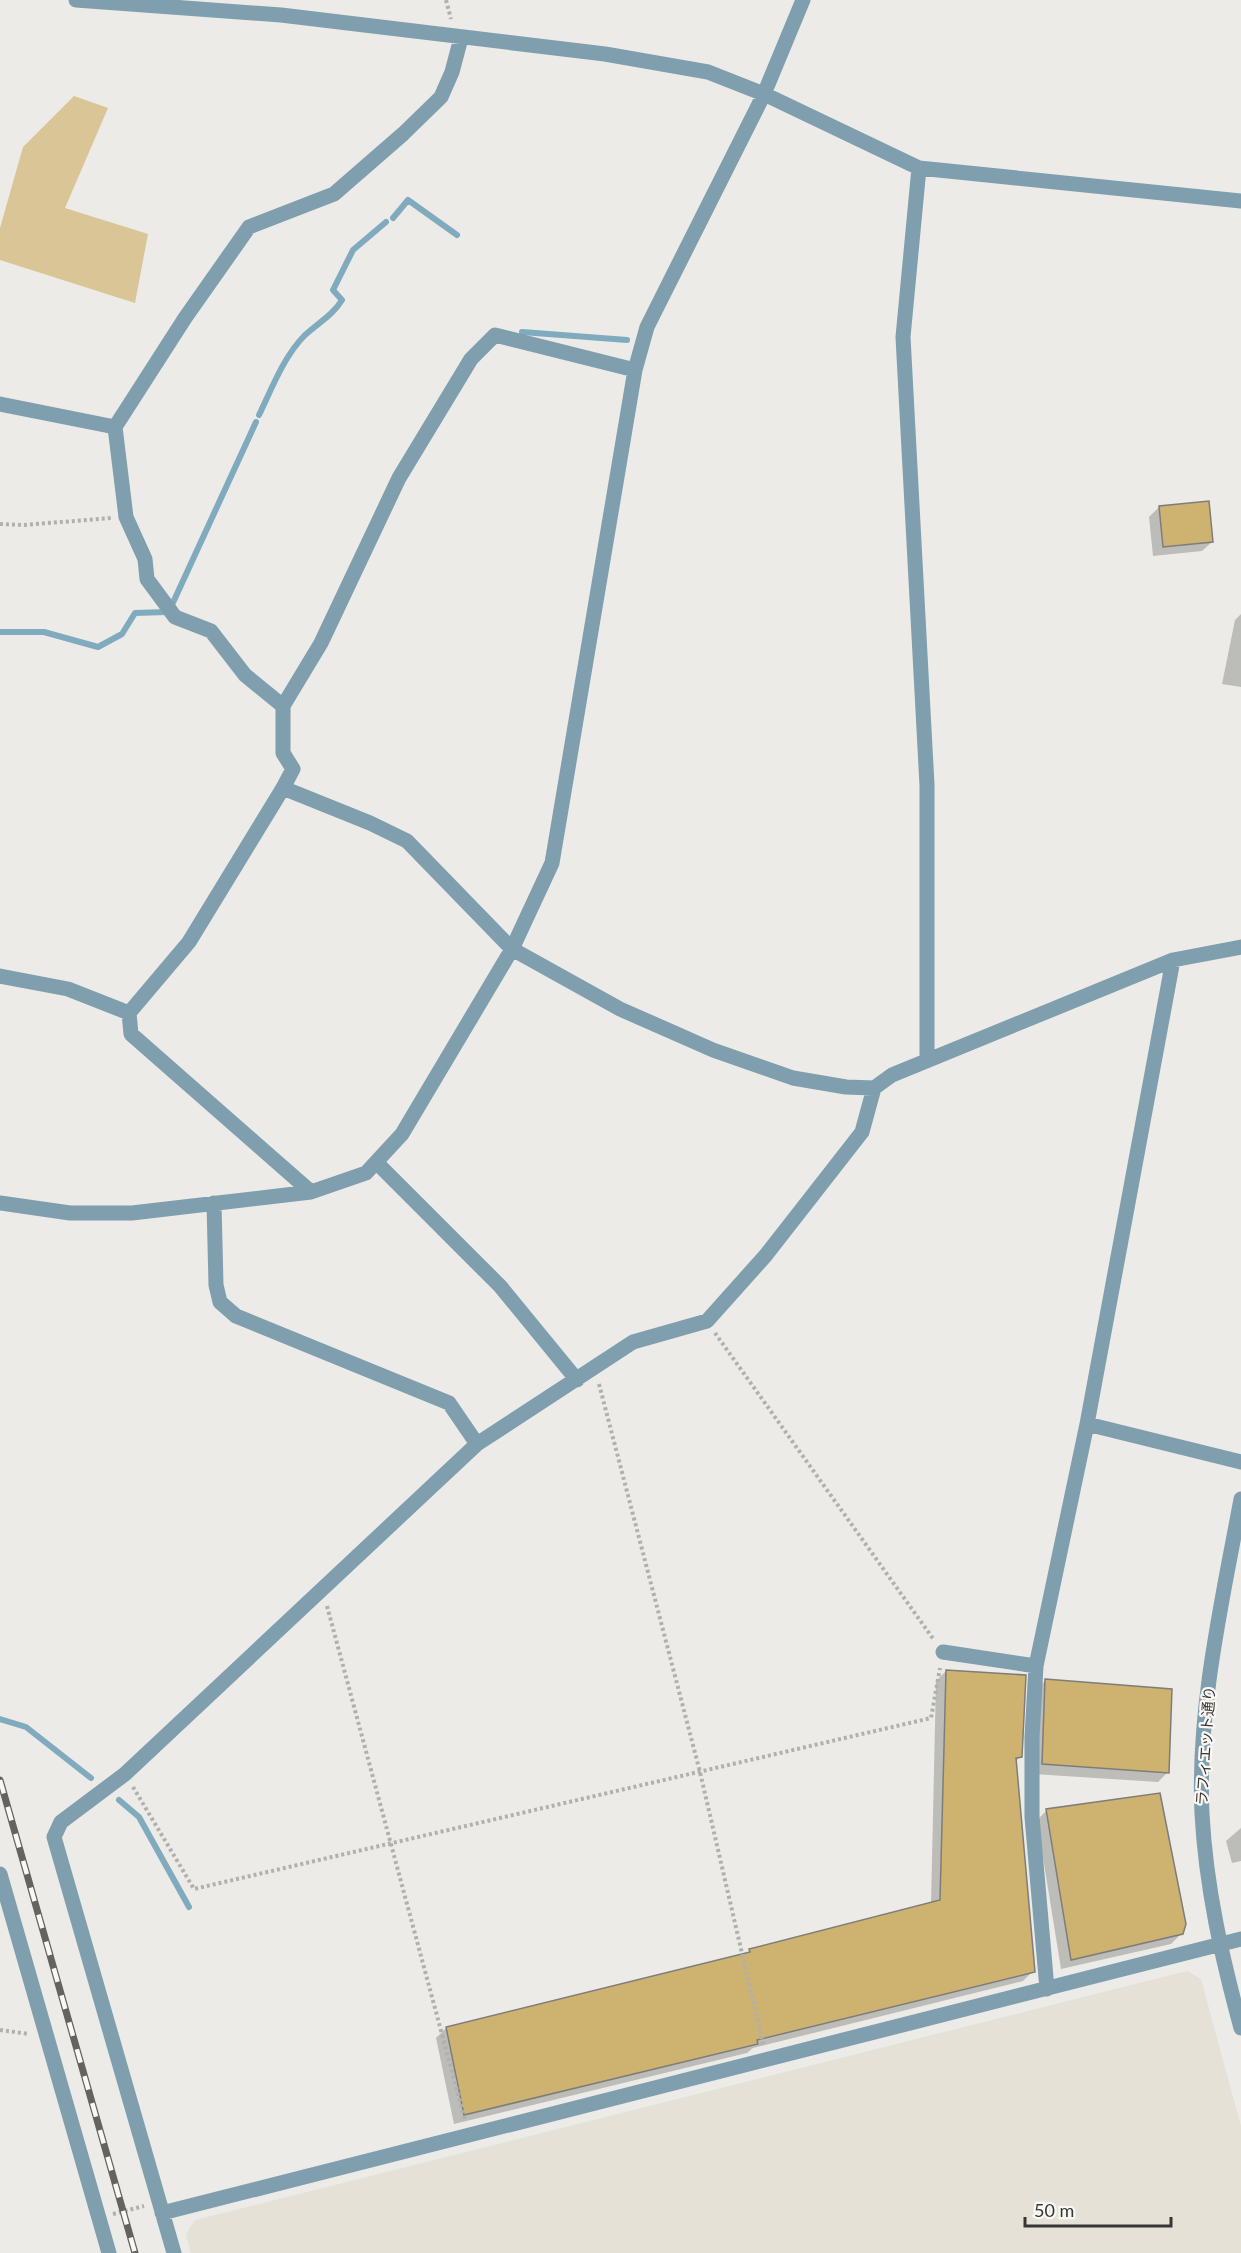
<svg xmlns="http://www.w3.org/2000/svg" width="1241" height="2253" font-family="Lato,'Noto Sans JP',sans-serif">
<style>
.built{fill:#e5e1d6}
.green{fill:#d9c595}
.shadow{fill:#0003}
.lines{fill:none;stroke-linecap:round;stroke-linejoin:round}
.stream{stroke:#80aabe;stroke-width:6}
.building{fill:#ceb26f;stroke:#7e7d7a;stroke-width:1.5}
.path{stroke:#b1b0ad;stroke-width:4;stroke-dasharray:3 3;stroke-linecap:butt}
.minor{stroke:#7f9eae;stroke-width:15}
.rail-casing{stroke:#646361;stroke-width:7}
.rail{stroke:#faf8f4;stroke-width:4.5;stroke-dasharray:14;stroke-linecap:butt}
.labels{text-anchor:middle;stroke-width:4.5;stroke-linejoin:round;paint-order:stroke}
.street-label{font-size:15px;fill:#373635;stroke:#faf8f4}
</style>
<rect width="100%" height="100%" fill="#ecebe7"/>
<path class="built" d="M1187 1971 1201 1979 1241 2126V2253H191L186 2234 195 2220Z"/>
<path class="green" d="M74 96 108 108 65 208 148 234 135 303 0 260V228L23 147Z"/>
<path class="shadow" d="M1159 507 1212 542 1202 551 1153 556 1149 517Z
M1241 614V687L1222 684 1235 620Z
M946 1671 1021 1756 1015 1762 1033 1971 1023 1981 753 2048 747 2053 454 2124 436 2038 446 2028 745 1955 750 1950 931 1904 936 1681Z
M1046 1680 1168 1772 1158 1782 1033 1774 1036 1690Z
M1047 1810 1181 1934 1171 1944 1061 1969 1037 1820Z
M1241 1828V1861L1232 1863 1226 1841Z"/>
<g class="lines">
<path class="stream" d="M393 218 408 200 457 235
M522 332 627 340
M259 415C272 388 284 356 305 335 318 323 333 315 342 300L333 290 353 250 386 222
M171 607 256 422
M0 632H44L98 647 122 634 135 613 167 612
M0 1719 26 1727 91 1778
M119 1800 139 1817 189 1907"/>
</g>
<path class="building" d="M1209 501 1213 542 1163 547 1159 506Z
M946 1670 1026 1675 1022 1757 1016 1758 1035 1972 757 2040 758 2044 464 2115 446 2027 750 1952 749 1949 940 1900Z
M1045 1679 1172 1689 1169 1773 1042 1764Z
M1160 1793 1186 1924 1183 1934 1071 1960 1046 1809Z"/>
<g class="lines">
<path class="path" d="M446 0 451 19
M0 524 24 525 111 518
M715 1333 934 1640
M599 1384 700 1772 763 2044
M327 1606 465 2120
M133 1787 194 1889 931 1718 940 1668
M0 2030 29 2034
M113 2214 144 2206"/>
<path class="minor" d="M76 0 281 15 605 54 708 72 764 94 919 168 1241 201
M919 168 903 337 927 785V1061
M0 404 115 427
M283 706 245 675 211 631 175 617 147 579 145 559 126 517 115 427 185 318 249 227 334 194 403 134 441 97 452 72 461 38
M283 788 370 823 407 841 512 949 620 1009 713 1050 793 1078 846 1087 874 1088
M0 976 68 989 129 1013
M376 1162 500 1286 577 1380
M311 1192 131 1034 129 1013 189 942 283 788 293 769 283 753V706L321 643 399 478 471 359 495 335 635 370
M0 1203 70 1213H132L311 1192 366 1173 402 1134 512 949 552 863 635 370 647 327 764 94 803 0
M214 1203 216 1285 220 1302 236 1316 449 1403 477 1444
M1087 1424 1241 1462
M1241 1499C1222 1602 1197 1709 1202 1814 1206 1888 1222 1958 1241 2028
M943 1652 1036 1666
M0 1874 109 2253
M1047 1989 1032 1817V1737L1036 1666 1087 1424 1173 960
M162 2213 1241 1939
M174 2253 54 1837 61 1822 125 1774 477 1444 633 1342 707 1321 766 1255 862 1132 874 1088 892 1075 1173 960 1241 947"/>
<g class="rail-casing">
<path id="rail" d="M0 1780 135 2253"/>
</g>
<use href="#rail" class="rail"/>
</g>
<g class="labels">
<g class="street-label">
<text transform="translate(1206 1746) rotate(-86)" y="5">ラフィエット通り</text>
</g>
</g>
<path d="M1025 2217v9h146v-9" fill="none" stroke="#373635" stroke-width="3"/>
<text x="1034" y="2217" font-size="18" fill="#373635" stroke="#faf8f4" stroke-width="4.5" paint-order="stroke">50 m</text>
</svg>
